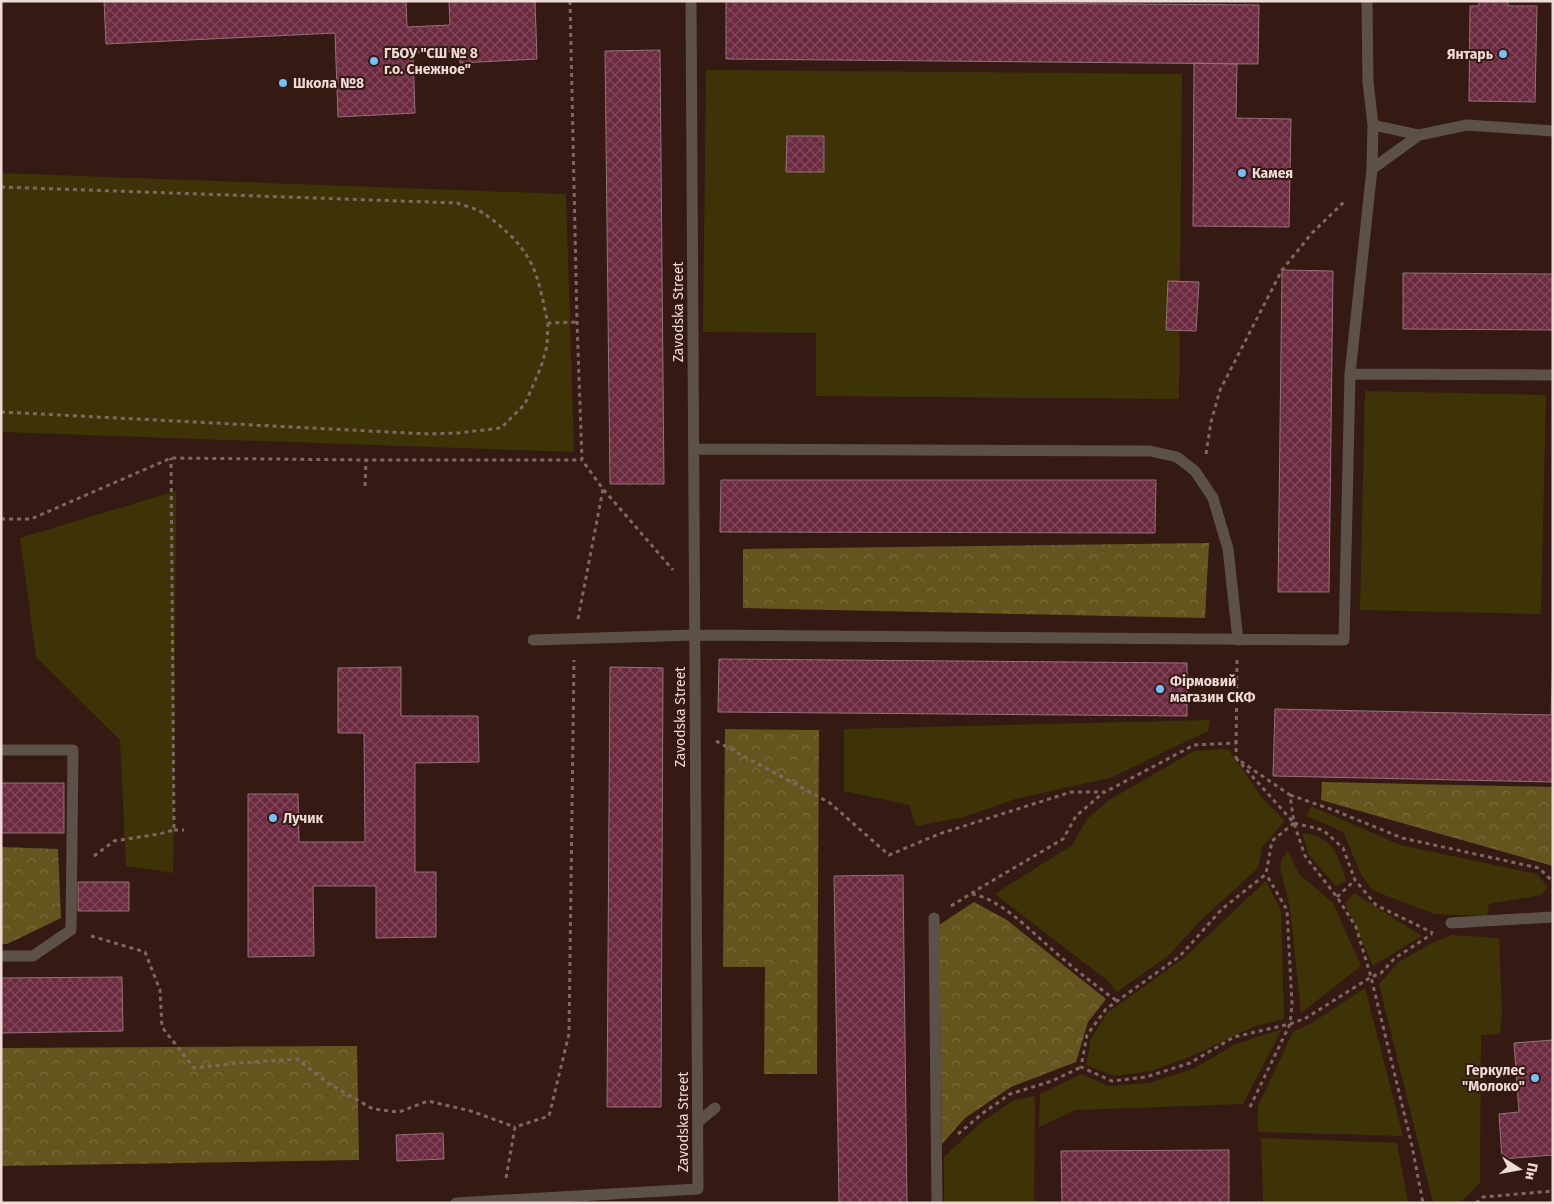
<svg xmlns="http://www.w3.org/2000/svg" width="1554" height="1204" font-family="'Fira Sans',sans-serif">
<style>
.green{fill:#3e3306}
.forest{fill:url(#forest-crowns)}
.building{fill:url(#building-cross-hatch);stroke:#957179}
.lines{fill:none;stroke-linecap:round;stroke-linejoin:round}
.path{stroke:#806762;stroke-width:3;stroke-dasharray:4 4;stroke-linecap:butt}
.lane{stroke:#5c5148;stroke-width:11}
.poi-dot{fill:#76c0f7;stroke:#351913;stroke-width:2}
.labels{text-anchor:middle;stroke-width:4;stroke-linejoin:round;paint-order:stroke}
.poi-label{font-size:14px;font-weight:bold;fill:#efdbd7;stroke:#351913;text-anchor:start}
.street-label{font-size:14px;fill:#efdbd7;stroke:#351913}
</style>
<defs>
<pattern id="forest-crowns" width="20" height="18" patternUnits="userSpaceOnUse" patternTransform="scale(1.25)"><rect width="20" height="18" fill="#64551e"/><path d="M2 6a3 3 0 1 1 6 0M12 15a3 3 0 1 1 6 0" fill="none" stroke="#7a6d3e"/></pattern>
<pattern id="building-cross-hatch" width="8" height="8" patternUnits="userSpaceOnUse" patternTransform="scale(1.25)"><rect width="8" height="8" fill="#6b2a3f"/><path d="M0 0l8 8M0 8l8-8" fill="none" stroke="#80485a"/></pattern>
</defs>
<rect width="100%" height="100%" fill="#351913"/>
<path class="green" d="M706 70 1182 74 1179 399 816 396V333L703 332Z
M1 173 566 194 574 452 1 432Z
M1365 391 1546 395 1541 614 1360 610Z
M176 491 174 830 173 873 126 866 120 740 36 657 20 538Z
M1210 720 1208 731 1110 778 1015 799 964 817 916 826 909 805 844 791V729Z
M1228 749 1263 799 1285 821 1262 847 1258 868 1202 919 1168 956 1117 992 1108 981 995 894 1072 845 1087 819 1109 800 1194 751Z
M1311 806 1400 845 1537 874 1548 887 1541 895 1489 904 1487 916 1434 914 1372 890 1361 874 1343 832 1307 816Z
M1302 833C1332 836 1339 855 1346 881L1336 886 1309 855Z
M1288 851 1299 874 1333 903 1361 966 1301 1013 1290 908 1280 867 1282 858Z
M1266 881 1281 911 1284 1019 1255 1026 1192 1056 1151 1071 1114 1076 1086 1065 1091 1039 1107 1013 1184 958Z
M1354 893 1422 936 1373 966 1345 903Z
M1451 935 1499 938 1502 1013 1500 1034 1481 1035 1480 1183 1459 1203H1433L1379 984 1399 962 1432 943Z
M1365 988 1403 1136 1258 1132V1106L1293 1032 1312 1023Z
M1282 1029 1243 1104 1076 1110 1039 1127 1040 1094 1081 1074 1108 1086 1149 1083 1193 1069 1234 1045Z
M1035 1096 1034 1203H944V1157L979 1124 1014 1100Z
M1261 1138 1397 1143 1408 1203H1263Z"/>
<path class="forest" d="M1209 543 1205 618 743 608V549Z
M725 729 819 730 817 1074H764L765 967H723Z
M1322 782 1553 787V866L1321 800Z
M1 847 58 849 61 918 7 944H1Z
M974 902 1007 920 1106 999 1088 1022 1076 1062 1011 1087 965 1118 942 1144 939 925Z
M357 1046 359 1160 1 1166V1048Z"/>
<path class="building" d="M104 1H406L407 27 450 25 449 1H535L537 59 460 63V51L413 53 415 113 338 117 335 33 106 44Z
M726 1 1259 5 1258 64 726 59Z
M1479 1H1508V6H1537L1535 102 1469 101 1470 6H1479Z
M660 50 664 484H610L605 51Z
M1194 63 1237 64 1236 118 1291 119 1289 227 1193 226Z
M787 136H824V172H786Z
M1282 270 1333 271 1329 592H1278Z
M1403 273 1553 274V330L1403 329Z
M1168 281 1199 282 1196 331 1166 330Z
M721 480H1156L1155 533 720 532Z
M1553 656V782L1273 776 1275 709 1551 715Z
M719 659 1187 663V716L718 712Z
M401 667V716H478L479 762 415 763V872H436V937L376 938V886H313L314 956 248 957V794H298L299 842H365L364 733H338V668Z
M610 667 663 668 661 1107H607Z
M1 783H64V833H1Z
M903 875 907 1203H839L834 876Z
M78 882H129V911H78Z
M122 977 123 1031 1 1033V978Z
M1553 1040V1155L1502 1159 1499 1114 1519 1112 1514 1043Z
M443 1133 444 1159 397 1161 396 1135Z
M1229 1150V1203H1062L1061 1151Z"/>
<g class="lines">
<path class="path" d="M570 1 577 322 582 460 603 489 673 570
M1 187 457 203C465 206 475 208 483 213 501 225 521 243 531 263 540 281 543 303 548 323L577 322
M1 412 428 434 458 433 501 428 525 404 541 367 547 346 548 323
M1206 454 1211 422 1220 390 1282 270 1312 233 1346 200
M365 486 366 460
M1 519H31L171 458 366 460H582
M578 619 603 489
M1237 660 1236 758 1290 795 1294 823 1323 830 1343 848 1355 880 1376 905 1433 933
M716 741 830 803 889 855 939 834 1071 792H1105L1194 745 1236 743
M1236 758 1294 823 1305 856 1337 897 1356 927 1371 977 1390 1055 1412 1146 1423 1203
M1290 795 1336 811 1402 838 1539 868 1553 882
M1294 823 1272 841 1266 874 1222 909 1180 956 1106 1009 1087 1035 1081 1067 1112 1081 1146 1077 1190 1063 1234 1037 1290 1024 1306 1018 1371 977 1381 973 1395 958 1432 934
M174 830H184
M94 856 114 841 159 834 174 830 171 458
M972 894C1001 899 1033 933 1056 953 1076 970 1096 986 1117 1001
M1337 897 1355 880
M951 906 980 888 1063 839 1076 816 1104 792
M91 936 145 952 160 990 162 1027 194 1068 240 1063 297 1059 328 1083 373 1109 399 1112 428 1101 471 1111 515 1127
M1250 1107 1290 1024 1292 1004 1287 910 1266 874
M958 1134 983 1113 1010 1094 1052 1081 1081 1067
M506 1178 515 1127 549 1116 569 1034 574 660
M1476 1203 1483 1197 1553 1191"/>
<path class="lane" d="M1367 1 1368 82 1373 125 1419 135 1467 125 1553 131
M1372 169 1419 135
M1350 374 1553 375
M694 449 1150 451 1177 457 1195 471 1213 498 1228 549 1238 640
M533 640 695 635 1344 640 1350 374 1372 169 1373 125
M1 750H73L71 930 33 956H1
M934 918 937 1203
M1451 923 1553 917
M698 1122 715 1108
M456 1203 698 1189 691 1"/>
</g>
<g class="poi-dot">
<circle cx="1503" cy="54" r="5"/>
<circle cx="374" cy="61" r="5"/>
<circle cx="283" cy="83" r="5"/>
<circle cx="1242" cy="173" r="5"/>
<circle cx="1160" cy="689" r="5"/>
<circle cx="273" cy="818" r="5"/>
<circle cx="1535" cy="1078" r="5"/>
</g>
<g class="labels">
<g class="poi-label">
<text x="384" y="58">ГБОУ "СШ № 8<tspan x="384" dy="16">г.о. Снежное"</tspan></text>
<text x="1493" y="59" text-anchor="end">Янтарь</text>
<text x="293" y="88">Школа №8</text>
<text x="1252" y="178">Камея</text>
<text x="1170" y="686">Фірмовий<tspan x="1170" dy="16">магазин СКФ</tspan></text>
<text x="283" y="823">Лучик</text>
<text x="1525" y="1075" text-anchor="end">Геркулес<tspan x="1525" dy="16">"Молоко"</tspan></text>
</g>
<g class="street-label">
<text transform="translate(678 312) rotate(-90)" y="5">Zavodska Street</text>
<text transform="translate(680 717) rotate(-90)" y="5">Zavodska Street</text>
<text transform="translate(683 1122) rotate(-90)" y="5">Zavodska Street</text>
</g>
</g>
<rect width="1554" height="1204" fill="none" stroke="#efdbd7" stroke-width="5"/>
<g transform="translate(1519 1169) rotate(101)" stroke="#351913" stroke-width="4" paint-order="stroke">
<path d="M0-4L9 19L0 12L-9 19Z" fill="#efdbd7"/>
<text y="-8" font-size="14" font-weight="bold" text-anchor="middle" fill="#efdbd7">Пн</text>
</g>
</svg>
